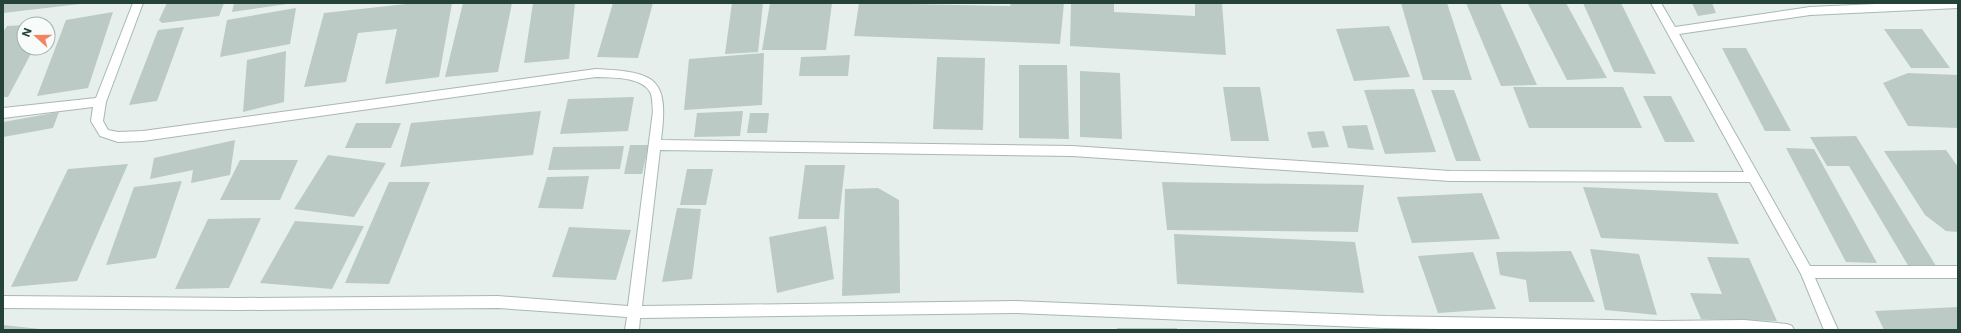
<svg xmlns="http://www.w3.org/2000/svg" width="1961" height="333" font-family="Inter,sans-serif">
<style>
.building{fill:#bbcac4}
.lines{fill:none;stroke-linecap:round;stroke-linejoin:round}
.street-casing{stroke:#a8b8b2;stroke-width:2}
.street{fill:#fff;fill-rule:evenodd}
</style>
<rect width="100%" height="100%" fill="#e6efeb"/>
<path class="building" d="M3 3H80V4L3 13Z
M167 3H224L219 16 162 23 159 20Z
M234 3H287V4L232 12Z
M415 3H452L439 77 385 84 397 29 358 33 346 82 304 87 324 13Z
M463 3H512L498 72 445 77Z
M533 3H575L569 59 524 63Z
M613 3H653L638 58 597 57Z
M732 3H763L758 52 725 54Z
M770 3H832L826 50H762Z
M859 3 1010 6 1011 3H1064L1060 44 854 36Z
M1071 3H1114V12L1195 16V3H1222L1226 55 1070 46Z
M1401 3H1447L1472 80H1423Z
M1466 3H1500L1537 85 1501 86Z
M1566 3 1607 78 1567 80 1528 4Z
M1583 3H1621L1656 74 1614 72Z
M1692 3H1712L1716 13 1698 16Z
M296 8 290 44 220 57 227 20Z
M113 12 88 88 37 96 66 20Z
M24 25V48H34L8 97H3V32L7 26Z
M1389 26 1410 77 1354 81 1336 29Z
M184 27 157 101 129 105 158 30Z
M1884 29H1922L1950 68H1911Z
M1722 48H1746L1791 131H1765Z
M286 51 284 102 243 112 247 60Z
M764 53 762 105 684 110 689 59Z
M850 55 848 76H799L801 57Z
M937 57 985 58 983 130 933 129Z
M1019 65H1067L1069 139 1019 138Z
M1080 71 1120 73 1122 139 1080 137Z
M1908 73 1958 75V128L1908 126 1883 83Z
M1223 87H1260L1269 141H1231Z
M1513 87H1623L1642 128H1529Z
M1414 89 1436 152 1385 154 1364 90Z
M1431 90H1454L1481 161H1456Z
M1643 96H1671L1695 142H1665Z
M634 97 628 131 560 134 568 99Z
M541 111 533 155 400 167 411 123Z
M743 111 740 136 694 137 697 113Z
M59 112 53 128 3 137V122Z
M750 113H769L767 133H747Z
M356 123H401L391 148H345Z
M1367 125 1374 150 1348 148 1342 126Z
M1324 131 1329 147 1312 148 1307 132Z
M1856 136 1936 266 1909 267 1849 166H1827L1810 137Z
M235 140 230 175 191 183 193 170 150 179 154 158Z
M630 145H649L642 174H624Z
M624 146 620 169 548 170 553 147Z
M1786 148 1814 149 1877 263 1846 262Z
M1946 150 1958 167V232L1946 231 1925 215 1884 151Z
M328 155 386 163 354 217 294 209Z
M240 160H298L280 200H220Z
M128 164 77 281 11 287 68 169Z
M805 165H845L839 219H798Z
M687 169H713L706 205H680Z
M589 176 583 209 538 208 547 177Z
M182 181 156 258 106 265 134 187Z
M389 182H430L389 284 345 283Z
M1162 182 1364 185 1358 232 1167 230Z
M1583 187 1717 193 1739 244 1601 238Z
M878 188 899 200 900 293 842 296 845 189Z
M1482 193 1500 239 1412 243 1397 197Z
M677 208 701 209 692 279 662 282Z
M261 218 229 288 175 289 208 219Z
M295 221 364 226 332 289 260 283Z
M826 226 834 279 777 293 769 237Z
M569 227 631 230 616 280 552 277Z
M1174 234 1355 242 1364 293 1177 284Z
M1590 249 1639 254 1657 315 1605 310Z
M1571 251 1595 302H1529L1526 280 1500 275 1496 252Z
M1473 252 1496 309 1438 313 1418 256Z
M1707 257 1749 258 1777 321 1701 319 1690 293 1722 294Z
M1958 307V330H1884L1875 311Z
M3 325 40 329V330H3Z
M1117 328H1177V330H1117Z"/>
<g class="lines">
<g class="street-casing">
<path id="street" d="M133 3H143L106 102 103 121 108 130 118 132 143 131 596 69C657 72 669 78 661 140L1072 146 1450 171 1744 172 1651 3H1661L1675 27 1810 7 1898 3H1958V8L1810 15 1679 34 1810 266H1958V278H1815L1838 330H1824L1801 274 1750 182 1450 181 1072 156 660 150 642 306 1015 301 1385 316 1664 321 1744 320 1787 324 1792 326 1794 330H1499L1385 328 1015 313 640 318 639 330H625L627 317 498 308 239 310 3 308V296L239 298 498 296 628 306 653 111C652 105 653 97 650 92 641 76 611 78 596 77L143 141 118 142 100 136 91 121 93 107 3 118V108L96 98Z"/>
</g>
<use href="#street" class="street"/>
</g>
<rect width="1961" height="333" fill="none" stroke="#24423a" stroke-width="8"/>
<g transform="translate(36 36) rotate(291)"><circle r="19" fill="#f7fbf9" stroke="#a3b1ad"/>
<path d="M0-3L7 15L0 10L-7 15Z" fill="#f4845f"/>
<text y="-6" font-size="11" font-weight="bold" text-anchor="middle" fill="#24423a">N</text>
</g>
</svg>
